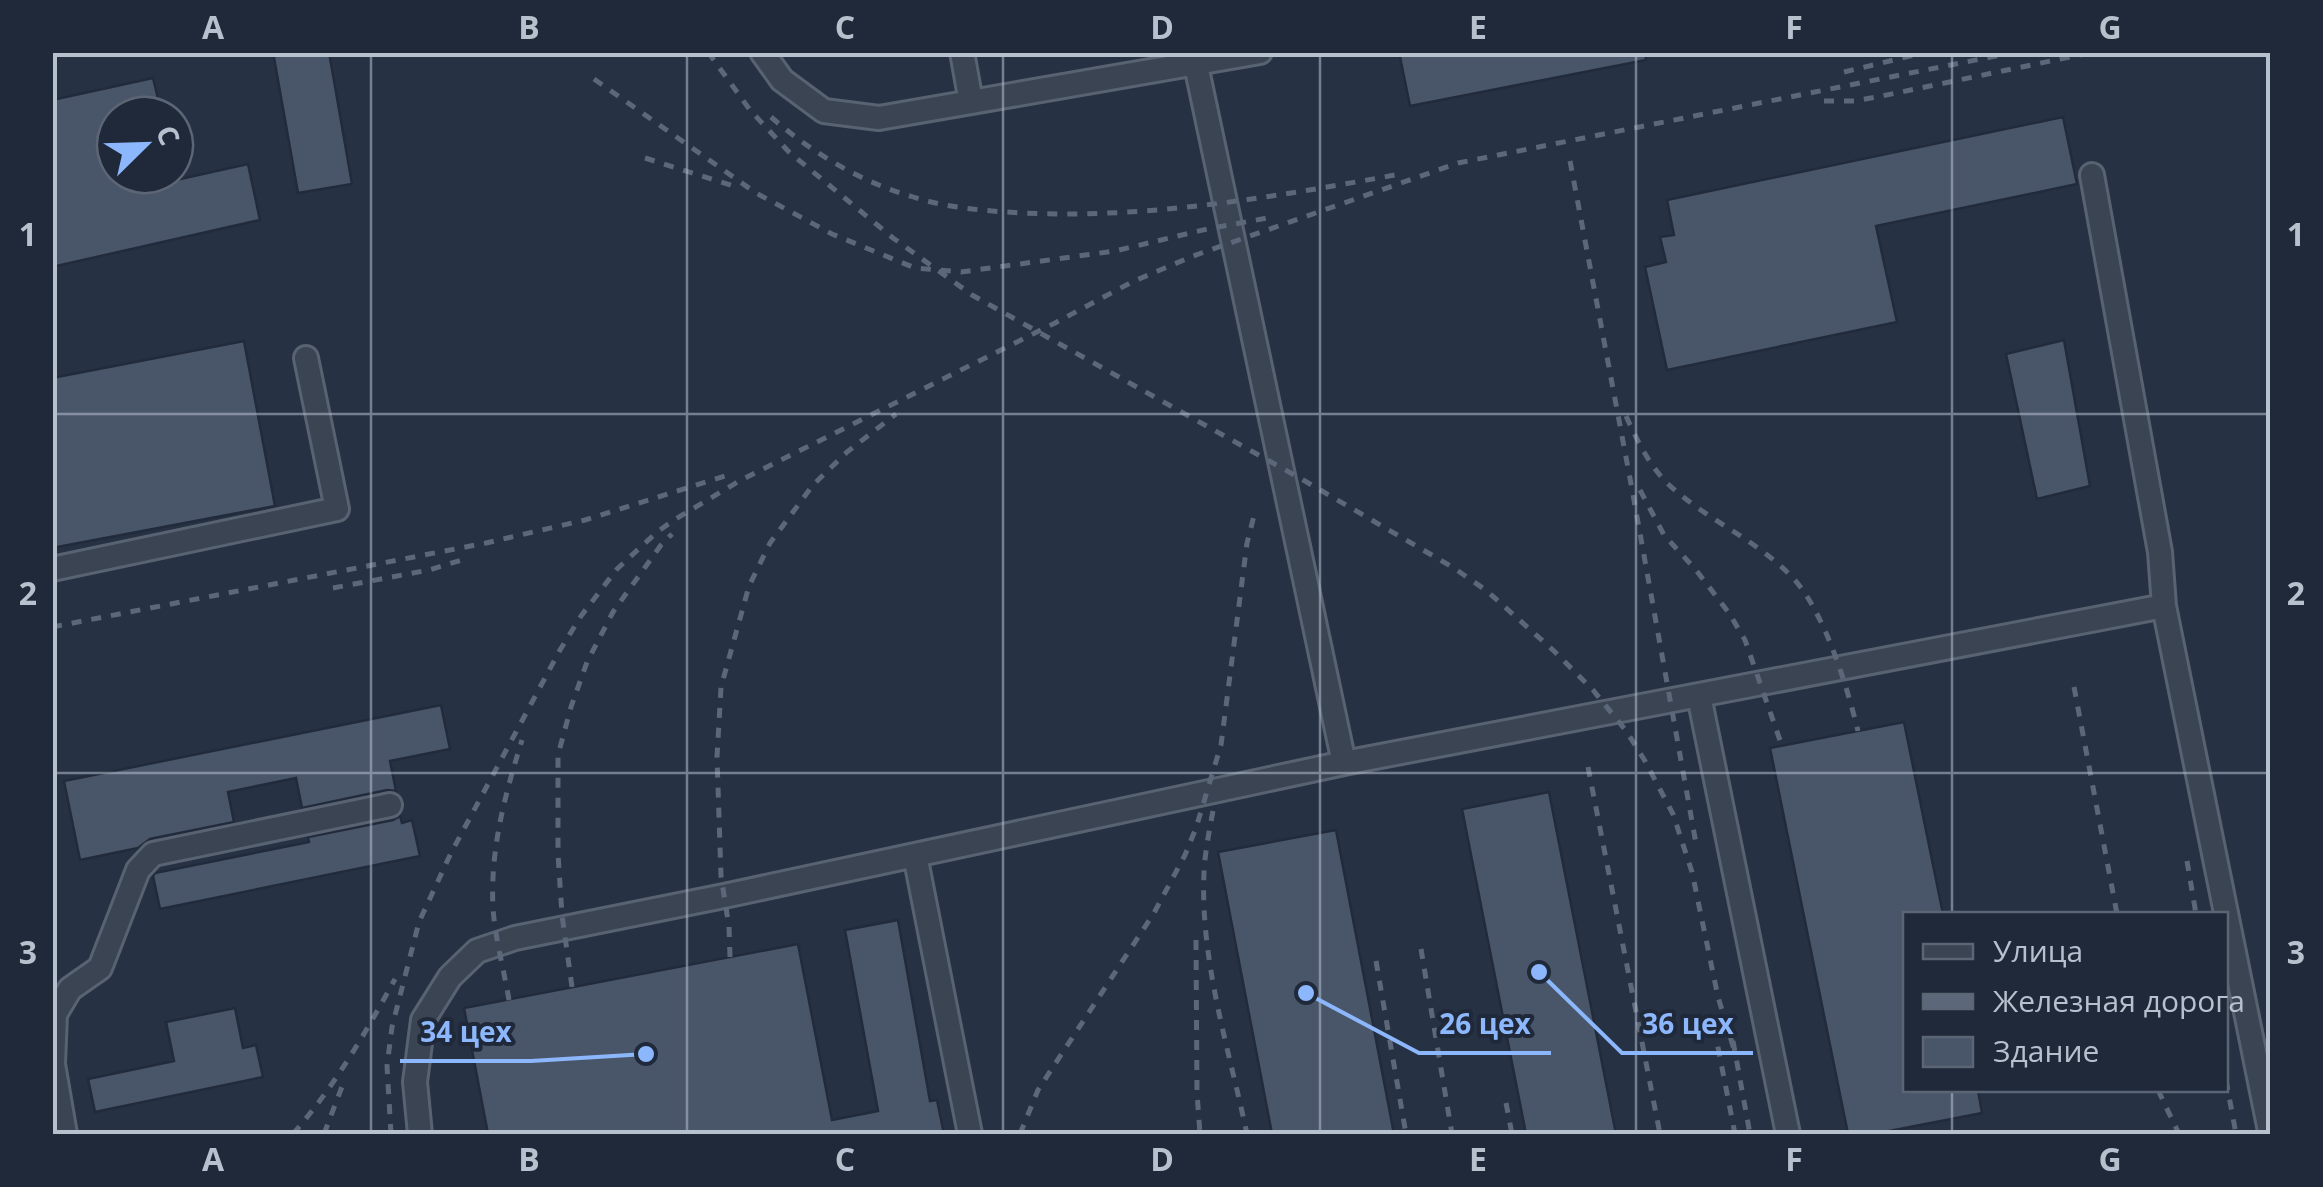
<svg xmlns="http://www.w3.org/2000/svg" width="2323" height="1187" font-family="'Open Sans',sans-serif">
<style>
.building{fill:#49566a;stroke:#212b3b;stroke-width:2.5}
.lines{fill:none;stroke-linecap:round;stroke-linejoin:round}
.minor-casing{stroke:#586271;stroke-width:28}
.minor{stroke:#3a4453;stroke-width:22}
.rail{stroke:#5c687a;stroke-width:5;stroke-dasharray:10 10;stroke-linecap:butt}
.grid{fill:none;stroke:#b7c0cd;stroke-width:2.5;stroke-opacity:0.55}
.leader{fill:none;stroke:#8db7fd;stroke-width:4}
.callout-dot{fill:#8db7fd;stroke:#1f2939;stroke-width:4}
.callout-label{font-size:28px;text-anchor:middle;font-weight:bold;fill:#8db7fd;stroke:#1f2939;stroke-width:8;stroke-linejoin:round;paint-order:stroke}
.neatline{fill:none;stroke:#b7c0cd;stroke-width:4}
.grid-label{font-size:32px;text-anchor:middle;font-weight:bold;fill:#b7c0cd}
</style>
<rect width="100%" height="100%" fill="#263244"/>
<path class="building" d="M273 52H329L352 184 298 193Z
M1399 52H1645L1646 60 1410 106Z
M153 78 162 115H115V175H175L176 180 248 164 260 220 52 267V100Z
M2063 117 2077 184 1876 226 1897 322 1667 370 1645 267 1666 262 1660 237 1674 235 1667 200Z
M2064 340 2090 486 2037 499 2006 354Z
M244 341 275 506 52 548V378Z
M441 705 450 749 390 761 396 791 387 790 302 808 296 778 228 792 234 822 150 839 138 848 80 860 64 781Z
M1904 722 1943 914H1906V1090H1978L1982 1113 1874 1134H1848L1770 748Z
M1549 792 1616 1134H1526L1462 809Z
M400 816 402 823 412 820 420 856 160 909 153 876 155 873 309 842 308 837 393 820Z
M1336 830 1394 1134H1272L1218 852Z
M898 920 930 1101 937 1100 944 1134H488L464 1008 798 944 832 1120 878 1111 845 930Z
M235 1008 243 1048 256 1045 263 1077 95 1112 88 1079 174 1061 166 1022Z"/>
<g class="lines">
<g class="minor-casing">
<path id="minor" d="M762 52 782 80 824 111 879 118 1260 52
M962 52 971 102
M1196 65 1344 763
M2092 175 2160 552 2164 606
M52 569 337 509 306 358
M1699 696 1788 1134
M915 855 970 1134
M65 1134 53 1064 55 1014 70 989 100 968 138 870 153 854 390 805
M420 1134 415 1082 423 1020 450 977 477 951 515 938 724 896 1344 763 2164 606 2270 1131"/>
</g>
<use href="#minor" class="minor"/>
<path class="rail" d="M708 52 750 110 789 152 893 238 972 295 1298 477 1454 568 1487 591 1554 651 1593 690 1627 732 1645 761 1673 814 1692 872 1718 997 1736 1056
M1844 72 1927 52
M594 79 756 193 832 234 915 268 961 272 1115 251 1207 229 1273 217
M1824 101H1854L1877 97 2094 52
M771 117C811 152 859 181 910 196 946 208 985 211 1023 213 1147 219 1273 197 1395 175
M645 158 737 187
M1570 161 1632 489 1697 849
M1626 416C1637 440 1648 463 1666 482 1703 518 1754 538 1790 575 1823 607 1847 686 1858 731
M1640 490 1664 535 1696 570 1729 613 1745 640 1782 746
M333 588 429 570 465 559
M52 627 486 543 585 520 731 474
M2074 687 2117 914
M1588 767 1660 1134
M1213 811C1209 832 1205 852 1204 873 1200 961 1229 1049 1247 1134
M2187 861 2196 914
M1196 940 1197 1093 1200 1134
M1421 949 1452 1134
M730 957 729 927 721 876 717 757 721 687 749 586 770 543 813 485 847 452 896 414
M1376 961 1406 1134
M572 987 562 915 558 854V755L571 707 587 662 613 612 661 545 672 534
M509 1000C504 970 495 938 493 908 490 849 505 795 522 740
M1714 1027 1735 1134
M1733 1041 1750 1134
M2226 1080 2236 1134
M2158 1090 2179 1134
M1506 1103 1512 1134
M293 1134C334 1087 365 1034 395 979
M324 1134 343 1084
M391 1134 387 1066 392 1027 419 922 451 853 560 650 581 616 617 569 657 532 674 520 741 480 1055 323 1132 282 1193 256 1458 163 2016 52
M1020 1134 1038 1090 1154 913 1185 855 1196 828 1221 745 1247 543 1255 512"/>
</g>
<path class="grid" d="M371 52V1134M687 52V1134M1003 52V1134M1320 52V1134M1636 52V1134M1952 52V914M52 414H2270M52 773H2270M1952 1090V1134"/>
<path class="leader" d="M1539 972L1622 1053H1753M1306 993L1419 1053H1551M646 1054L531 1061H400"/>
<g class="callout-dot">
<circle cx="1539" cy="972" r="10"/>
<circle cx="1306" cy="993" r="10"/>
<circle cx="646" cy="1054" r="10"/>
</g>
<g class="callout-label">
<text x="1688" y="1034">36 цех</text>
<text x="1485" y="1034">26 цех</text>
<text x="466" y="1042">34 цех</text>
</g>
<rect width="2323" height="1187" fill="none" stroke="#1f2939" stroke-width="110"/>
<rect x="1903" y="912" width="325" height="180" fill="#1f2939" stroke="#5c6574" stroke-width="2.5"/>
<rect x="1923" y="944" width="50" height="15" fill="#3a4453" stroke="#5c6574" stroke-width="2.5"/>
<text x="1993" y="962" font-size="30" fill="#b7c0cd">Улица</text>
<rect x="1923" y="994" width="50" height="15" fill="#5c687a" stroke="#5c6574" stroke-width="2.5"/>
<text x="1993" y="1012" font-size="30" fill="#b7c0cd">Железная дорога</text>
<rect x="1923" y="1037" width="50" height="30" fill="#49566a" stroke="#5c6574" stroke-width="2.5"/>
<text x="1993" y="1062" font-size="30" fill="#b7c0cd">Здание</text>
<g transform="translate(145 145) rotate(67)"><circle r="48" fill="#1f2939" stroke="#5c6574" stroke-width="2.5"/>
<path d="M0-8L18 38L0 25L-18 38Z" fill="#8db7fd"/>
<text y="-15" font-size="28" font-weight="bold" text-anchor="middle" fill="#b7c0cd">С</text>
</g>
<rect x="55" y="55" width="2213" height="1077" class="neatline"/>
<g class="grid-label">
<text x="213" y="39">A</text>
<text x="529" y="39">B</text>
<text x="845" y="39">C</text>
<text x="1162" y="39">D</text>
<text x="1478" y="39">E</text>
<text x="1794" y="39">F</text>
<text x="2110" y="39">G</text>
<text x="28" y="246">1</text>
<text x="2296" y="246">1</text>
<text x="28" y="605">2</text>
<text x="2296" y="605">2</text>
<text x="28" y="964">3</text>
<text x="2296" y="964">3</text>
<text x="213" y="1171">A</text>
<text x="529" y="1171">B</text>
<text x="845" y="1171">C</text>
<text x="1162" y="1171">D</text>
<text x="1478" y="1171">E</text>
<text x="1794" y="1171">F</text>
<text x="2110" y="1171">G</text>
</g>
</svg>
